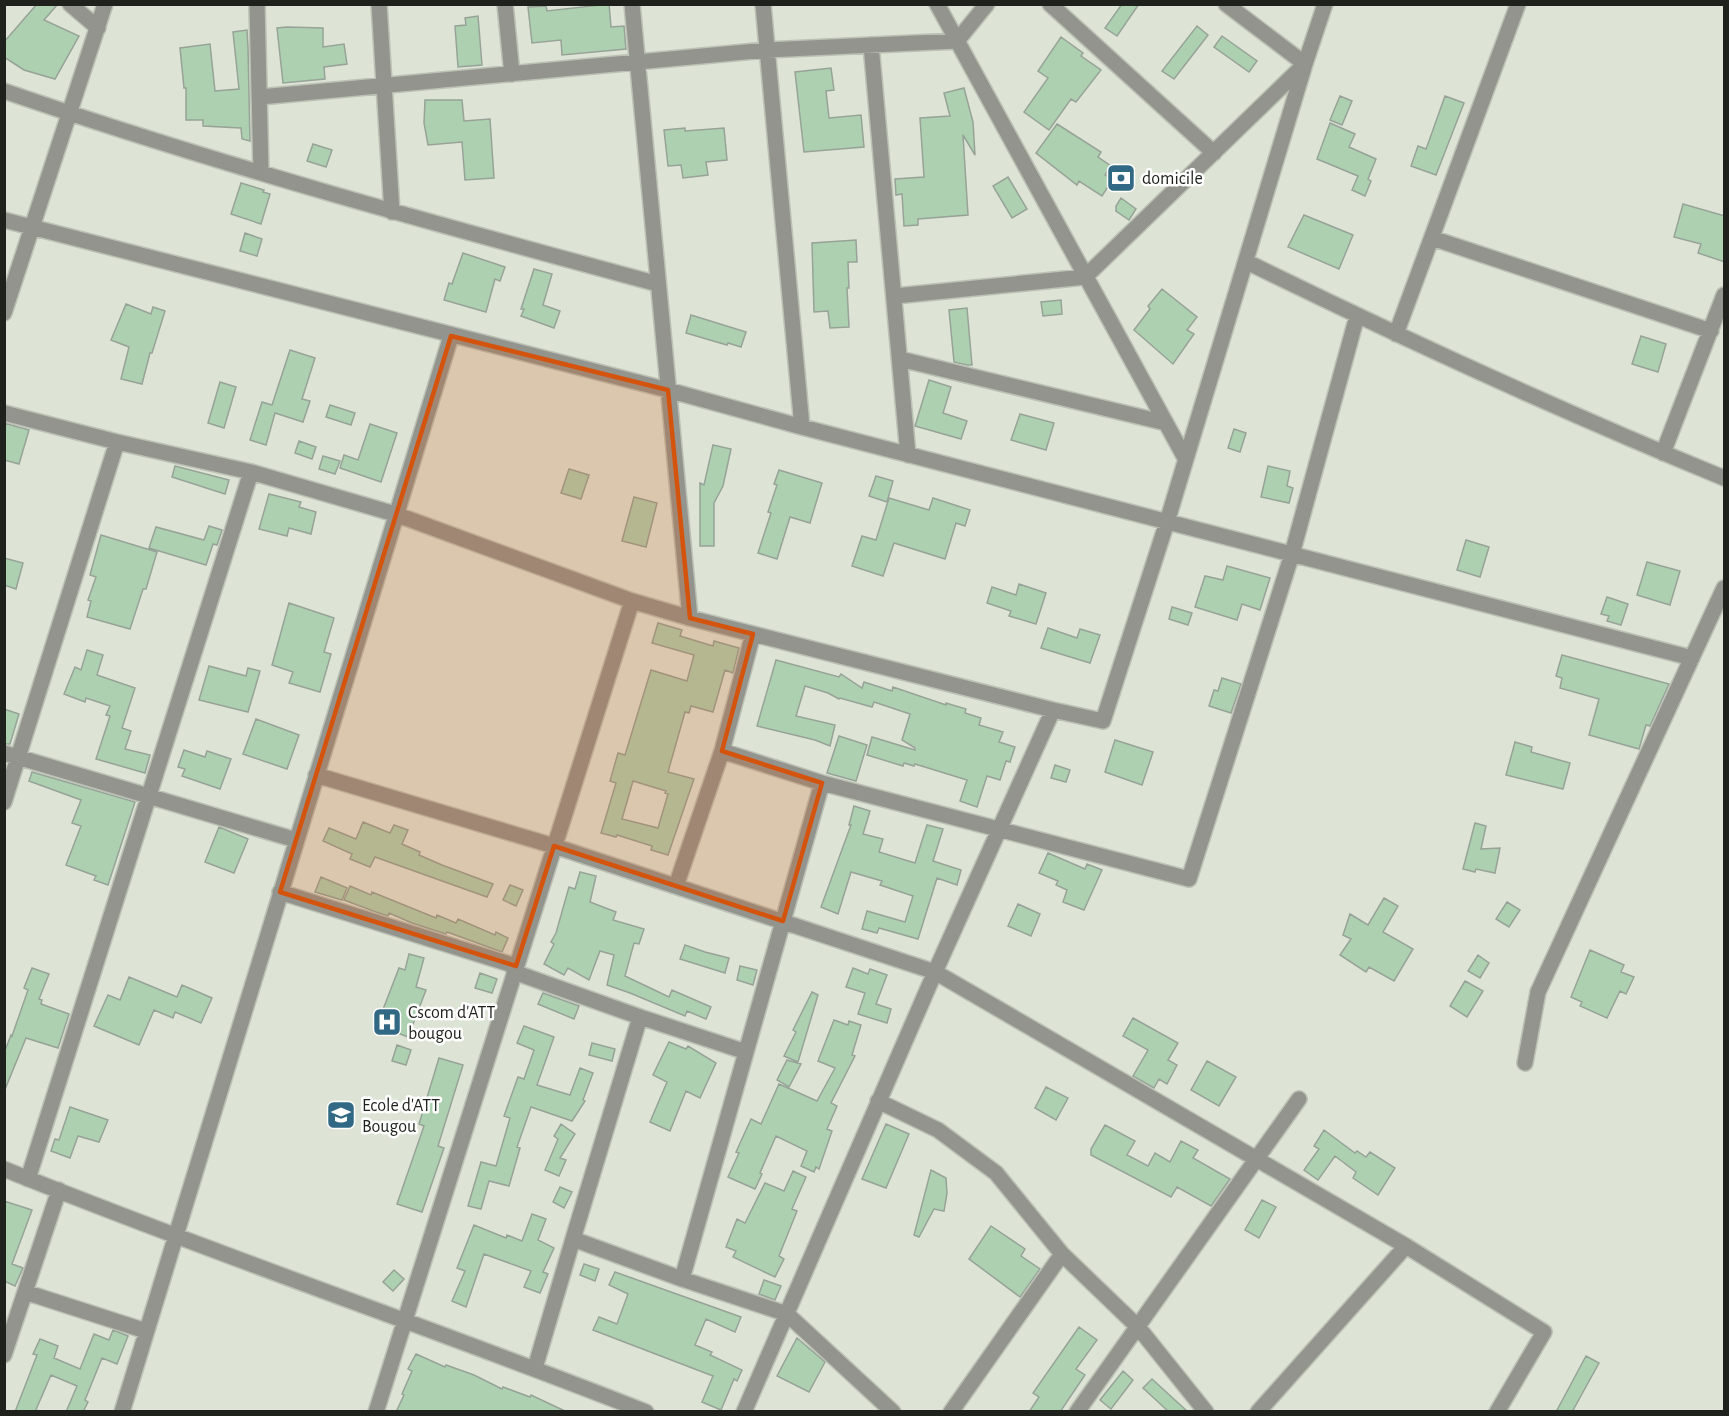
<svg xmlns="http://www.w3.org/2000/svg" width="1729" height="1416" font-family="'Alegreya Sans',sans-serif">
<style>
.building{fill:#add0b1;stroke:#97a398;stroke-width:1.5;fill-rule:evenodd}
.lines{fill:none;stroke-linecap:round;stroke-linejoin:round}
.minor-casing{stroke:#bbc1b4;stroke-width:18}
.minor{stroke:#94948e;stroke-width:15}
.marked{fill:#d4540e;fill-opacity:0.2;stroke:#d4540e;stroke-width:4.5;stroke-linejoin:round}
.labels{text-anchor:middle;stroke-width:5;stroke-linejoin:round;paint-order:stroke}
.poi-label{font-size:18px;fill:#1f221c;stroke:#fff;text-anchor:start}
</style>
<rect width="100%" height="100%" fill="#dde4d5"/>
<path class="building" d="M37 4H58L44 20 79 36 55 79 24 70 4 57V42Z
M609 4 611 27 624 26 626 49 562 55 561 40 532 43 528 7 546 6 547 11Z
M1122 4H1139L1117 36 1105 28Z
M478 16 482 65 458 67 455 26 466 25 465 18Z
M1197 26 1208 35 1174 79 1162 71Z
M287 27 323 28V47L344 44 347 64 324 67 325 79 283 83 277 28Z
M247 30 248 47 250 141 242 139 241 128 203 126V120H186V88H184L180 48 210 44 215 91 239 89 233 32Z
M1222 36 1257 61 1249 72 1214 47Z
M1061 37 1083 53 1081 56 1101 70 1076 102 1071 99 1049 130 1024 112 1048 78 1038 71Z
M831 68 834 90 826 91 829 118 861 115 864 147 804 152 795 72Z
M964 88 973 122 975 155 963 135 968 215 918 219V225L904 226 902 194 896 195 895 179 924 177 920 118 950 116 944 93Z
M1340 96 1352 101 1342 125 1330 120Z
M1445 96 1464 103 1436 175 1411 166 1418 146 1426 149 1429 141Z
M425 100H462L464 121 490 119 494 178 465 180 462 142 428 145 424 123Z
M1330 123 1355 134 1349 147 1376 159 1368 179 1371 181 1365 196 1352 190 1358 176 1317 159Z
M1057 124 1101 152 1098 157 1111 166 1105 175 1113 179 1102 196 1079 181 1077 185 1036 153Z
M685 128V131L724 128 727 160 706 162 708 175 683 178 681 165 668 166 664 130Z
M313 144 332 150 326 167 307 161Z
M1008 177 1027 209 1012 218 993 186Z
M241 183 264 190 263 192 270 194 261 224 231 214Z
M1121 198 1136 209 1129 220 1116 211V206Z
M1683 204 1725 216V262L1698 253 1701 244 1674 237Z
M1304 215 1353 235 1339 269 1288 247Z
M245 233 262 239 257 256 240 251Z
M856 240 857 262H848L849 288H847L849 327 830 328 828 311 814 312 812 243Z
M463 253 505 267 500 281 495 279 486 312 444 300 449 283 452 284Z
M534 269 552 274 543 305 560 311 554 328 521 316 524 309H521Z
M1162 289 1197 317 1187 330 1194 334 1173 364 1134 330 1150 309 1148 306Z
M1061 300 1062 314 1043 316 1041 302Z
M126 304 151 314 153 307 165 311 152 353H150L142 384 121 379 129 347 111 340Z
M967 308 972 365H967L954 362 949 310Z
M691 315 746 332 741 347 728 343 727 345 686 333Z
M1641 336 1666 344 1658 372 1632 364Z
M290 350 315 358 302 399 310 401 303 422 275 413 266 445 250 440 262 402 272 405Z
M929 380 951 387 943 413 967 421 961 439 915 426Z
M220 382 236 387 224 428 208 423Z
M330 405 355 413 351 425 326 417Z
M1020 414 1054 423 1046 450 1011 440Z
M4 423 29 430 19 464 4 460Z
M370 424 397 433 381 482 340 468 344 455 358 460Z
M1234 429 1246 433 1240 452 1228 448Z
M299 441 316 447 312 459 295 453Z
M713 445 731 449 723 486 714 503V546H700V483L704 485Z
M323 456 340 461 335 474 319 469Z
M175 466 229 480 225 494 172 477Z
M1268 466 1290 471 1287 486 1293 488 1289 503 1261 497Z
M569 469 589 475 581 499 561 493Z
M779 470 822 483 810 523 790 517 777 559 758 553 771 513 768 512 777 485 774 484Z
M876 476 893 481 887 502 869 496Z
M269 494 301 502 299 507 316 512 311 534 289 528 287 536 259 529Z
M634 497 657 503 646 547 622 541Z
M889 498 929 510 933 498 970 510 965 526 956 523 945 559 894 543 883 576 852 566 862 536 876 540Z
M209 526 222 530 217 545 213 544 206 565 149 548 156 527 204 540Z
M101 535 157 552 146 589H143L130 629 87 617 91 601 88 600 96 577 90 575Z
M1466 540 1489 547 1480 577 1457 570Z
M4 558 23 563 16 589 4 585Z
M1647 562 1680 571 1670 605 1637 595Z
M1227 566 1270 578 1260 610 1242 604 1237 620 1195 607 1205 576 1223 580Z
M1019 584 1046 593 1036 624 1009 616 1011 611 987 603 992 587 1016 595Z
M1607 597 1628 604 1621 625 1607 621 1609 616 1601 614Z
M289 603 334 618 324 652 331 654 320 692 289 683 293 672 272 665Z
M1172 607 1192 613 1188 625 1169 619Z
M658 623 682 630 680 636 713 646 714 641 739 648 733 673 725 670 713 712 691 706 689 713 685 712 668 772 694 779 668 855 651 850 652 846 617 835 616 837 601 833 616 783 610 781 618 753 625 755 651 670 687 681 694 655 652 643ZM633 781 666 791 665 793 668 794 658 828 622 819Z
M1048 628 1077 638 1080 629 1100 635 1090 663 1041 648Z
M87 650 103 655 97 675 135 688 122 728 131 731 125 749 150 755 145 773 96 759 110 716 106 715 110 706 86 698 85 702 64 694 75 667 81 670Z
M1562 655 1669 684 1650 726 1646 725 1639 749 1589 735 1599 699 1560 688 1562 678 1556 676Z
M776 660 839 677 841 674 862 688 864 682 892 691 893 687 946 705V703L966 709 965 713 981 718 979 725 1003 732 999 742 1015 747 1010 762 1006 761 1000 780 987 776 977 807 960 801 967 780 915 764 914 766 904 763 903 766 867 755 872 737 915 750V748L902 740 910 714 874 702 872 707 840 698 839 699 828 693 805 686 796 716 835 725 830 746 815 740 757 726Z
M209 666 246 676 248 668 260 671 248 712 199 700Z
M1222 678 1241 684 1231 713 1209 706 1214 690 1218 691Z
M4 709 19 714 10 744H4Z
M256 719 299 735 287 769 243 754Z
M839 736 867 745 856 781 827 773Z
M1115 740 1153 752 1142 785 1105 772Z
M1515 742 1532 747 1531 752 1570 763 1563 789 1506 775Z
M184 750 205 757 207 751 231 759 220 789 182 776 185 769 178 767Z
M1055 765 1070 770 1066 782 1051 778Z
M32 772 135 802 108 885 94 880 96 876 66 865 81 826 72 823 81 800 29 781Z
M854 806 870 811 863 834 883 839 879 852 915 863 927 825 943 829 933 861 961 870 957 885 937 878 918 939 879 928 877 933 862 929 867 911 905 922 913 896 880 885 882 881 851 872 838 914 821 907 851 825H849Z
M363 822 390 833 394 825 408 830 402 844 420 852 419 855 442 865 493 884 487 897 375 857 370 867 350 859 352 854 323 841 329 828 356 839Z
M1475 823 1486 826 1481 849 1500 848 1495 873 1476 869 1475 872 1463 869Z
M219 827 248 839 234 873 205 862Z
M1048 853 1085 869 1087 864 1102 870 1084 910 1063 902 1067 890 1056 885 1058 881 1039 873Z
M580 872 596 876 590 902 616 912 613 920 644 929 639 944 634 943 625 976 669 997 672 990 711 1007 706 1019 687 1011 685 1016 630 993 607 985 614 955 600 951 589 980 568 968 564 975 544 964 554 944 551 942 556 933 569 887 575 889Z
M321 877 347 888 342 900 315 892Z
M510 885 523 890 516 906 503 900Z
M350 886 371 895 372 892 436 918 437 915 456 923 458 919 495 935 496 932 508 938 502 952 447 932 446 934 412 923 389 913 388 916 376 912 344 900Z
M1384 898 1398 906 1383 932 1413 949 1394 981 1369 967 1366 972 1340 955 1351 939 1343 935 1350 914 1368 925Z
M1507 902 1520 910 1509 927 1496 919Z
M1018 904 1040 914 1031 936 1008 926Z
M685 945 705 952 729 958 725 973 680 959Z
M1590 950 1624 965 1621 972 1634 977 1626 994 1620 991 1607 1018 1580 1006 1582 1002 1571 997Z
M409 954 424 958 416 987 426 990 408 1037 377 1025 399 968 405 970Z
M1478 955 1489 963 1480 978 1468 971Z
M740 966 757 970 753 985 737 980Z
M32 968 49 974 39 999 42 1000 41 1004 69 1014 58 1048 26 1038 4 1092V1053L11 1035 12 1036 28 990 24 988Z
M853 968 868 974 870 969 887 975 876 1004 891 1009 887 1023 858 1014 865 993 846 987Z
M480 973 497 979 492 993 475 988Z
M129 977 177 997 182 985 212 998 201 1023 175 1012 173 1018 154 1010 139 1045 94 1026 108 995 120 1000Z
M1465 981 1483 991 1467 1017 1450 1006Z
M812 992 818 995 798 1062 784 1056 796 1032 793 1030Z
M543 993 579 1006 574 1019 538 1004Z
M1133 1018 1178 1043 1168 1060 1177 1065 1167 1084 1159 1079 1154 1088 1133 1076 1148 1050 1123 1036Z
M834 1020 848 1025 849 1021 861 1025 852 1055 855 1056 831 1103 837 1106 827 1129 832 1131 819 1169 816 1167 814 1172 801 1166 807 1151 776 1136 760 1173 762 1174 755 1189 728 1177 739 1153 736 1152 751 1119 761 1124 779 1084 817 1101 835 1068 818 1061Z
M524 1026 554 1037 537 1085 570 1095 580 1068 593 1073 583 1100 585 1101 572 1121 531 1107 517 1147 520 1148 509 1186 489 1181 481 1209 468 1206 481 1162 496 1166 510 1118 504 1116 518 1077 524 1079 534 1050 517 1043Z
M669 1042 686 1049 688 1046 716 1063 700 1098 686 1091 670 1131 650 1122 667 1082 653 1075Z
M592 1043 615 1049 612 1061 589 1055Z
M397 1045 411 1050 406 1065 392 1061Z
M439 1058 463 1065 438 1146 444 1148 422 1212 397 1204 424 1126 419 1124Z
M787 1060 801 1064 789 1087 777 1080Z
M1207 1061 1236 1077 1219 1106 1191 1090Z
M1046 1087 1068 1098 1056 1120 1035 1108Z
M70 1107 108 1120 99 1142 78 1136 70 1158 51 1151 55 1139 59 1140Z
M561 1124 575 1134 560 1158 566 1160 559 1176 545 1170 558 1139 554 1136Z
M886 1124 909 1134 886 1188 862 1179Z
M1105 1125 1135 1141 1127 1155 1148 1166 1155 1153 1170 1162 1181 1141 1198 1150 1193 1158 1230 1179 1211 1206 1177 1187 1171 1197 1091 1155V1149Z
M1324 1130 1355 1153 1357 1151 1366 1157 1370 1152 1395 1168 1378 1195 1353 1178 1356 1172 1335 1156 1318 1180 1304 1170 1319 1149 1314 1146Z
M931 1170 946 1178 947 1193 944 1211 934 1209 919 1237 914 1235Z
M793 1171 806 1177 792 1209 797 1211 779 1256 784 1259 775 1277 733 1257 736 1251 726 1247 737 1219 745 1223 765 1183 784 1191Z
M560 1187 572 1192 564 1208 553 1202Z
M1262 1200 1276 1207 1259 1238 1245 1230Z
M4 1201 32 1210 12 1264 23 1268 15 1286 4 1281Z
M532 1214 546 1219 538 1240 554 1248 543 1272 548 1274 540 1293 524 1287 531 1271 484 1254 466 1307 452 1301 465 1271 457 1268 474 1225 506 1238 507 1235 522 1241Z
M991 1226 1025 1249 1021 1256 1040 1269 1020 1297 969 1259Z
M584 1264 599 1269 595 1281 580 1275Z
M394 1270 404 1279 393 1291 383 1282Z
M615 1272 741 1317 735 1332 706 1319 695 1345 712 1352 710 1355 742 1370 737 1381 734 1379 721 1410 702 1402 713 1376 593 1330 599 1317 617 1324 628 1294 609 1285Z
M764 1280 781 1286 775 1300 759 1294Z
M1079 1327 1097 1340 1076 1369 1085 1375 1060 1412H1029L1039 1397 1033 1393Z
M113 1330 128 1336 117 1364 102 1358 85 1400 88 1402 83 1412H66L77 1386 51 1375 35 1412H15L37 1355 33 1354 40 1339 58 1346 54 1358 80 1369 94 1334 109 1340Z
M797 1338 825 1362 809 1392 777 1376Z
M416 1354 445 1367 446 1365 474 1375 502 1389 503 1387 530 1397 531 1395 567 1412H396L404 1395 402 1394 412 1371 408 1369Z
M1586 1356 1599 1363 1572 1412H1556Z
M1123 1371 1133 1380 1111 1409 1100 1400Z
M1152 1379 1188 1412H1169L1143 1388Z"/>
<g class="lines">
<g class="minor-casing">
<path id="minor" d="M70 4 98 28
M257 4 261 173
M379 4 392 212
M505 4 512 74
M632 4 690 618
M763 4 802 427
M937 4 1185 458
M1050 4 1214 153
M871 45 908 455
M4 91C219 165 439 225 658 284
M260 97 767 50 957 41 987 4
M4 220 668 390 802 427 1692 658
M1432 238 1711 331
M1247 262C1404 339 1563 412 1724 478
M895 296 1085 277 1305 64 1226 4
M4 313 105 4
M1396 334 1518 4
M900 359 1166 423
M4 413 117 442 251 472 395 514 632 601 690 618 1053 710 1103 721 1167 522 1305 64 1325 4
M1663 453 1724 295
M722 751 822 783 1189 879 1292 554 1357 316
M4 753 296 840
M316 775 554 846 935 972 1406 1246
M4 802 117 442
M676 886 722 751 753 634
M280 892 516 966
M514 972 640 1017 746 1052
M1525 1063 1538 992 1724 588
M878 1101 938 1130 996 1173 1062 1254 1138 1327 1206 1412
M4 1169C216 1255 433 1328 646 1412
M28 1179 251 472
M573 1239 640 1017
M682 1279 822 783
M25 1292 146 1331
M4 1355 59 1190
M535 1368 573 1239 682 1279 787 1314 893 1412
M122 1412 451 336
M376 1412 632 601
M744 1412 935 972 1053 710
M951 1412 1062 1254
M1077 1412 1299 1099
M1258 1412 1406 1246 1544 1332 1497 1412"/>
</g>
<use href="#minor" class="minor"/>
</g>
<path class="marked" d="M451 336 668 390 690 618 753 634 722 751 822 783 783 921 554 846 516 966 280 892Z"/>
<defs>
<g id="bank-square" transform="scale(1.5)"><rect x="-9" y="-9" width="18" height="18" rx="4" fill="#316883" stroke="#fff"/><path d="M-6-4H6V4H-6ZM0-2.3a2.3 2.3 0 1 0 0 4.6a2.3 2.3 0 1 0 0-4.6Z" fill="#fff"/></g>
<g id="hospital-square" transform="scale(1.5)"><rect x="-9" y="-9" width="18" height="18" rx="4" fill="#316883" stroke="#fff"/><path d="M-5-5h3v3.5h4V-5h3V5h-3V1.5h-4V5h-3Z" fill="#fff"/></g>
<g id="school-square" transform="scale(1.5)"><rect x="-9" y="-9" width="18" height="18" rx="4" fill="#316883" stroke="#fff"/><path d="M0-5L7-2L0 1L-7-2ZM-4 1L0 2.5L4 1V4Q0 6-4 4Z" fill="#fff"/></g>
</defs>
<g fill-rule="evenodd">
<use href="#bank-square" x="1121" y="178"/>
<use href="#hospital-square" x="387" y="1022"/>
<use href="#school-square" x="341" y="1115"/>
</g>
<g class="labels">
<g class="poi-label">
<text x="1142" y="184">domicile</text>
<text x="408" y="1018">Cscom d'ATT<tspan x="408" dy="21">bougou</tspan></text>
<text x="362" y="1111">Ecole d'ATT<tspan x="362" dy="21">Bougou</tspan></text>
</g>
</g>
<rect width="1729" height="1416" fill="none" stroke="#1f221c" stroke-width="12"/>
</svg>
